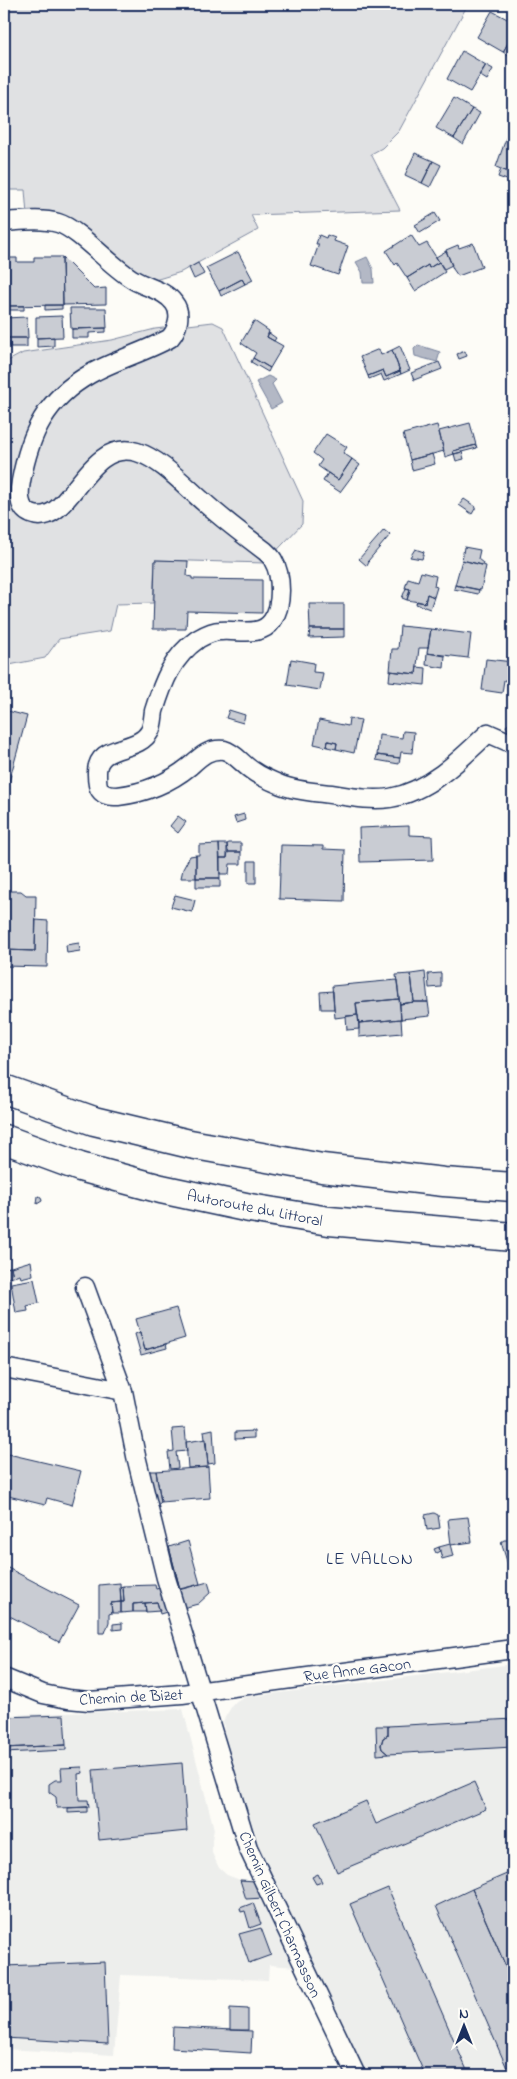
<svg xmlns="http://www.w3.org/2000/svg" width="517" height="2079" font-family="'Indie Flower',sans-serif">
<style>
.built{fill:#edeeec}
.green{fill:#e0e1e3;stroke:#7e88a0}
.water{fill:#b3b8c5;stroke:#76819c}
.building{fill:#c9ccd3;stroke:#1b2f5e}
.lines{fill:none;stroke-linecap:round;stroke-linejoin:round}
.street-casing{stroke:#1b2f5e;stroke-width:21}
.highway-casing{stroke:#1b2f5e;stroke-width:31}
.street{stroke:#fdfcf7;stroke-width:18}
.highway{stroke:#fdfcf7;stroke-width:28}
.labels{text-anchor:middle;stroke-width:5;stroke-linejoin:round;paint-order:stroke}
.street-label{font-size:16px;fill:#1b2f5e;stroke:#fdfcf7}
.neighbourhood-label{font-size:18px;letter-spacing:1px;fill:#1b2f5e;stroke:#fdfcf7}
</style>
<rect width="100%" height="100%" fill="#fdfcf7"/>
<filter id="ink" filterUnits="userSpaceOnUse"><feTurbulence type="fractalNoise" baseFrequency=".02" numOctaves="2"/><feDisplacementMap in="SourceGraphic" scale="10" xChannelSelector="R" yChannelSelector="G"/><feConvolveMatrix kernelMatrix="1 2 1 2 8 2 1 2 1" color-interpolation-filters="sRGB"/></filter>
<g filter="url(#ink)">
<path class="built" d="M513 1664V2075H366L258 1849 229 1766 223 1721 233 1704 245 1697Z
M183 1709 214 1829 212 1840V1853L219 1868 227 1875 240 1880 256 1881 296 1967 269 1965 268 1980 121 1975 114 2055 4 2049V1715Z"/>
<path class="green" d="M4 4H468L399 131 382 148 371 154 400 210 251 215 258 230 181 272 155 280 137 273 27 215 25 190H5Z
M213 322 223 327 303 501 302 524 265 563 155 560 153 603 116 604 110 631 59 639 45 658 4 666V363L23 353 112 340 155 329Z"/>
<path class="water" d="M367 257 373 269 374 283H363L362 272 356 262Z
M418 345 440 352 437 362 415 356 414 349Z
M268 376 276 380 272 384 282 403 271 409 256 382Z"/>
<path class="building" d="M492 11 513 22V34L503 52 477 37Z
M513 34V54L511 57 503 52Z
M462 51 486 65 470 92 447 79Z
M486 65 493 69 487 80 479 75Z
M454 98 472 109 454 138 436 128Z
M472 109 480 113 463 144 454 138Z
M509 130 513 132V174L496 167Z
M415 153 433 161 422 183 405 175Z
M433 161 441 165 430 187 422 183Z
M501 169 513 174V182L498 177Z
M435 213 440 221 420 233 415 225Z
M319 235 326 238 327 235 335 238 334 241 348 246 338 275 311 266 319 244H316Z
M411 235 419 247 427 243 439 262 429 268 428 265 407 278 397 263 395 265 386 251Z
M473 243 482 267 458 276 453 269 446 250 458 245 459 248Z
M446 251 452 265 444 269 436 257Z
M238 252 253 280 245 284 242 279 219 291 206 268Z
M34 257H62L63 305 4 306V258H17V262H34Z
M62 257 94 289 106 288V304L63 305Z
M439 262 445 272 415 291 407 278 428 265 429 268Z
M198 263 204 274 194 279 189 268Z
M242 279 245 284 221 296 219 291Z
M45 305H62V309L45 310Z
M4 306H24V310H4Z
M70 308H106L107 328 71 329Z
M62 316 63 337 36 338V317Z
M27 317 28 338H4V318Z
M254 321 269 331 267 337 283 346 270 368 253 358 256 353 241 343Z
M106 328V332L89 333V338H72V329Z
M269 333 276 338 274 341 267 337Z
M54 337V346L37 347V338Z
M4 338H27V347H10V342L4 343Z
M400 346 410 370 401 374 392 350Z
M379 349 381 355 392 350 400 371 386 377 383 370 368 376 360 357Z
M465 351 467 356 459 359 457 354Z
M253 358 270 368 268 372 251 362Z
M439 362 442 369 414 380 411 373Z
M383 370 386 377 400 371 401 374 384 381 381 374 369 379 368 376Z
M470 423 476 445 453 451 454 454 445 457 439 431Z
M437 425 444 451 410 460 403 434Z
M326 434 347 447 343 453 352 459 338 480 318 466 322 460 313 453Z
M476 445 477 448 454 454 453 451Z
M462 452 464 459 456 461 454 454Z
M432 454 435 464 412 470 410 460Z
M352 459 360 465 340 492 323 481 328 473 338 480Z
M464 499 476 507 472 514 459 505Z
M384 530 390 535 368 561 369 562 367 566 359 559Z
M464 547 480 550 478 559 483 563 482 565 462 560Z
M415 549 424 552 422 559 410 557Z
M155 560 188 561 187 576 192 577V579L262 580V613L187 611 186 629H153Z
M462 560 486 566 481 590 455 585Z
M421 572 436 576 434 586 437 587 434 597 427 594 425 603 407 600 410 589 405 588 408 578 418 581Z
M455 585 479 590 478 594 454 589Z
M406 588 410 589 407 600 402 598Z
M427 594 434 597 430 609 416 604 417 601 425 603Z
M309 604H344V629H310Z
M400 626 431 629 428 648H419L416 674 390 671 392 649H398Z
M310 629H344V637L309 638Z
M431 629 471 634 468 658 427 653Z
M427 653 445 656 444 668 426 665Z
M291 659 314 663 313 672 323 673 320 690 287 685Z
M486 659 513 662V682L504 680 502 693 482 690Z
M417 667 426 668 425 685 389 681 390 671 416 674Z
M4 710 27 716 4 800Z
M229 710 245 715 243 723 226 718Z
M349 718 361 720 354 753 336 749 337 743 328 741 327 747 314 744 319 720 348 726Z
M513 721V732L511 734 506 726Z
M403 731 414 732 412 753 401 752 400 758 377 755 379 735 402 738Z
M328 741 337 743 336 749 327 747Z
M377 755 400 758 399 764 376 760Z
M244 814 245 820 236 823 234 817Z
M178 816 186 822 178 833 170 826Z
M409 826V835L432 836 433 860 360 862 359 828Z
M229 843H241V852H228L227 844Z
M219 844 220 878H196V855H199V845Z
M219 844H227V858H220Z
M281 845 323 846V849L345 850 344 901 279 899Z
M228 852H241V864H230L229 874H220V858H227Z
M196 855V878H181L183 869 190 856Z
M248 861H256V883H248Z
M196 878H220V887H196Z
M8 891H21L26 895H36L35 951 4 950V895L6 894Z
M175 895 195 900 192 912 171 907Z
M36 920 48 921 47 967 4 966V950L35 951Z
M79 943 80 951 67 953 66 945Z
M425 972 428 1002H414L411 974Z
M441 973V987L429 988 428 974Z
M411 974 414 1002 400 1004 396 975Z
M397 980 399 999 356 1003 357 1015 335 1018 332 986Z
M333 991 334 1009H321L320 992Z
M399 999 401 1019 359 1023 356 1003Z
M414 1002H428L430 1016 401 1019 400 1004Z
M358 1015 359 1029 347 1030 346 1016Z
M401 1019 402 1033 359 1037V1023Z
M38 1196 41 1197 42 1201 37 1204Z
M31 1261 33 1275 21 1278 20 1275 13 1277 11 1267Z
M11 1267 13 1277 4 1279V1268Z
M34 1279 39 1303 27 1306 28 1311 16 1313 11 1283Z
M176 1308 185 1338 145 1350 136 1319Z
M140 1332 145 1350 166 1344 167 1348 141 1355 135 1334Z
M185 1428 187 1451 176 1452 178 1468 170 1469 168 1452 174 1451 172 1429Z
M213 1429 215 1463 208 1464 204 1431Z
M254 1431V1438L235 1439V1432Z
M206 1439 208 1467 188 1468 186 1442Z
M4 1453 81 1471 72 1505 47 1498 45 1505 4 1495Z
M208 1467 210 1498 161 1502 156 1471Z
M148 1471H156L161 1502 155 1507Z
M434 1513 438 1515 440 1528 427 1530 425 1515Z
M468 1517 472 1542 451 1545 448 1519Z
M504 1540H513V1570L510 1571 501 1542Z
M188 1541 200 1584 180 1589 169 1547Z
M450 1544 453 1556 442 1559 439 1547Z
M166 1547H169L180 1589 175 1591Z
M439 1547 440 1551 436 1553 434 1549Z
M4 1563 5 1564 4 1566 79 1605 59 1642 4 1613Z
M208 1582 211 1592 198 1604 179 1609 175 1591Z
M120 1583 121 1602 111 1603 112 1613 109 1614V1622L105 1633H99V1585Z
M155 1585 156 1589 163 1587 170 1611 160 1614 157 1602 133 1604V1612L121 1613V1602H124L123 1586Z
M123 1586 124 1602H121L120 1587Z
M121 1602V1613H112L111 1603Z
M157 1602 160 1611 146 1612 145 1603Z
M145 1603 146 1612H133V1604Z
M122 1623V1629L113 1630V1624Z
M64 1715 66 1745 4 1748V1717Z
M513 1719V1747L388 1754 382 1749 381 1745 383 1738 388 1735V1726Z
M376 1726H388V1735L383 1738 381 1745 382 1749 388 1754 377 1755Z
M66 1745V1750L4 1753V1748Z
M182 1763 187 1831 99 1840 93 1770Z
M82 1767 83 1773 78 1774 79 1800H88L89 1807 57 1808 56 1797 49 1792V1784L55 1780H62L61 1768Z
M474 1782 486 1809 337 1872 315 1823 366 1801 376 1824Z
M87 1807V1812L68 1813V1808Z
M509 1873 513 1883V1983L472 1889Z
M318 1874 322 1882 316 1884 312 1877Z
M240 1880 256 1881 264 1898 246 1899Z
M388 1888 469 2075H425L350 1904Z
M472 1889 513 1983V2075H510L436 1906Z
M253 1903 261 1924 250 1928 245 1911 241 1912 240 1908Z
M261 1928 271 1955 249 1963 239 1934Z
M105 1962 108 2044 4 2038V1966Z
M230 2008 248 2009V2030H230Z
M173 2027 252 2031 251 2053 172 2048Z"/>
<g class="lines">
<g class="street-casing">
<path id="street" d="M4 222C21 221 41 218 58 223 79 229 112 268 134 280 147 288 165 290 174 303 182 313 178 329 170 338 145 352 115 360 90 374 46 399 30 433 21 481 19 492 18 509 31 514 70 530 85 437 137 452 161 459 187 488 206 504 225 521 245 536 265 551 268 554 272 557 273 560 282 575 283 606 272 621 260 638 237 629 220 631 213 631 205 635 198 639 172 657 163 682 154 711 153 717 153 725 150 731 138 754 96 742 97 774 97 779 97 786 100 790 104 796 111 796 118 796 144 793 169 783 190 766 200 757 209 748 224 750 235 753 243 765 253 771 261 777 271 781 281 785 296 791 315 792 331 794 351 797 371 801 390 798 429 791 461 759 488 733L513 744
M85 1287 123 1391 136 1456 166 1578 248 1848 356 2075
M4 1368 123 1391
M4 1678 43 1694 68 1699 89 1701 182 1694 513 1649"/>
</g>
<g class="highway-casing">
<path id="highway" d="M4 1089 94 1121 190 1144 322 1168 444 1182 513 1187
M4 1139 80 1167 161 1189 250 1208 329 1221 513 1237"/>
</g>
<use href="#street" class="street"/>
<use href="#highway" class="highway"/>
</g>
</g>
<g class="labels">
<g class="street-label">
<text transform="translate(255 1207) rotate(11)" y="6">Autoroute du Littoral</text>
<text transform="translate(357 1669) rotate(-7)" y="6">Rue Anne Gacon</text>
<text transform="translate(131 1696) rotate(-3)" y="6">Chemin de Bizet</text>
<text transform="translate(281 1914) rotate(66)" y="6">Chemin Gilbert Charmasson</text>
</g>
<g class="neighbourhood-label">
<text x="370" y="1564">LE VALLON</text>
</g>
</g>
<rect width="517" height="2079" fill="none" stroke="#fdfcf7" stroke-width="20"/>
<rect x="10" y="10" width="497" height="2059" fill="none" stroke="#1b2f5e" stroke-width="2" filter="url(#ink)"/>
<g transform="translate(464 2026)" stroke="#fdfcf7" stroke-width="4" paint-order="stroke">
<path d="M0-4L9 19L0 12L-9 19Z" fill="#1b2f5e"/>
<text y="-8" font-size="14" font-weight="bold" text-anchor="middle" fill="#1b2f5e">N</text>
</g>
</svg>
